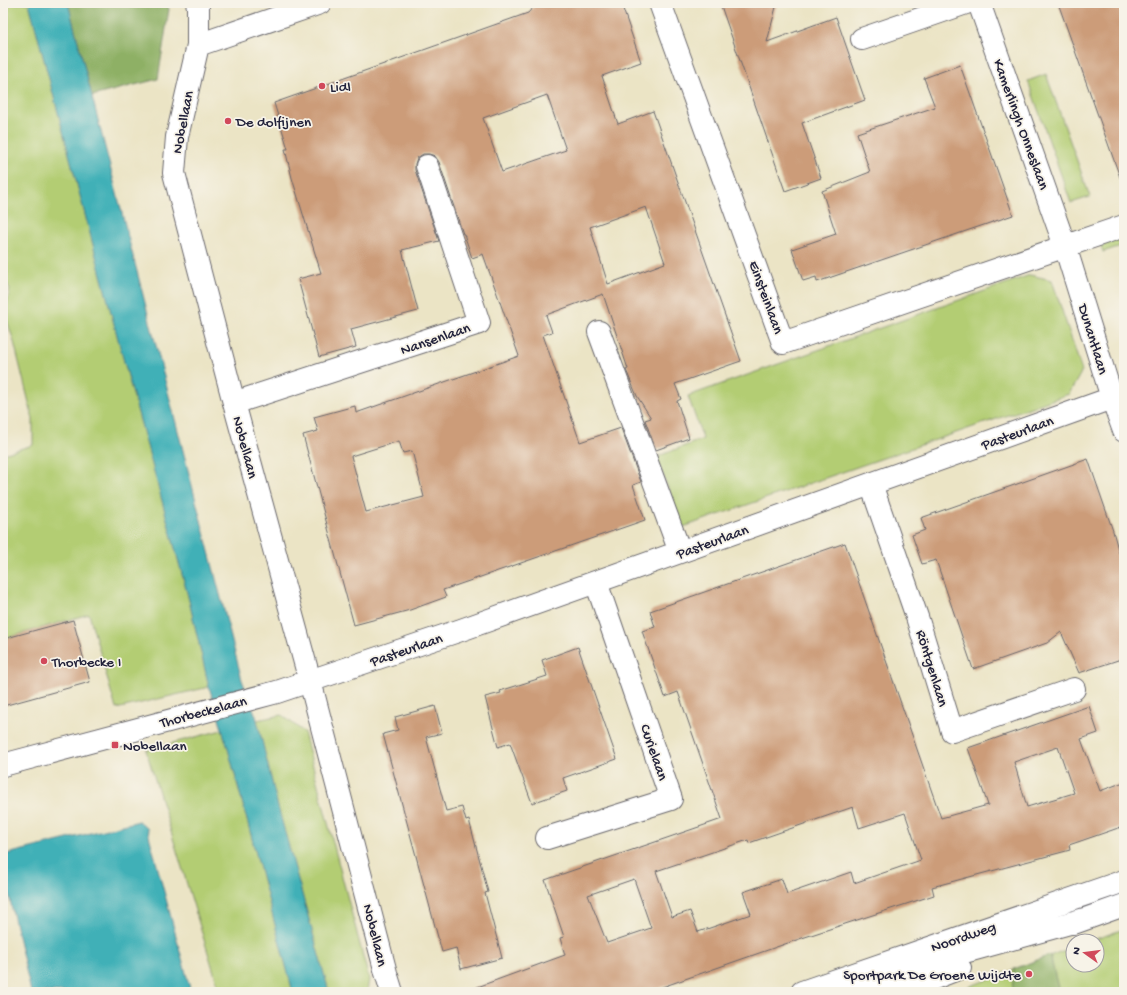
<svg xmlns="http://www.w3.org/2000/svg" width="1127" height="995" font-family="'Gochi Hand',sans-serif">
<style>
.green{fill:#b3cd73;stroke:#6a7857}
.forest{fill:#8eb065;stroke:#586950}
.water{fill:#3fb0b7;stroke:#306979}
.building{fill:#cc9c79;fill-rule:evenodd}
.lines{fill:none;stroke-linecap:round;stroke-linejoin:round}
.minor-casing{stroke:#68666b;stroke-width:24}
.major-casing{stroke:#68666b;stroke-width:24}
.minor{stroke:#fff;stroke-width:22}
.major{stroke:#fff;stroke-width:22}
.poi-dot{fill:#d1495b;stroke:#f7f3e8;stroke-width:1.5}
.labels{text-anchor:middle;stroke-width:3.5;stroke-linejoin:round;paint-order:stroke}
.poi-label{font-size:15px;fill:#22223b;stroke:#f7f3e8;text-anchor:start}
.street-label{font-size:15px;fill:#22223b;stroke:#f7f3e8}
</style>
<rect width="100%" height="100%" fill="#f7f3e8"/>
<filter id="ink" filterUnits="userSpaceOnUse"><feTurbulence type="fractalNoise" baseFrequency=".025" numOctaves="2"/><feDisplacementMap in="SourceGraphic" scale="8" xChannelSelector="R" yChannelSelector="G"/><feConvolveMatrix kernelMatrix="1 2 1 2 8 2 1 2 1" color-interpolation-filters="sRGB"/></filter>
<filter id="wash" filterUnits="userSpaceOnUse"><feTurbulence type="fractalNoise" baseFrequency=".012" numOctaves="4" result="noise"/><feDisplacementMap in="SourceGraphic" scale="16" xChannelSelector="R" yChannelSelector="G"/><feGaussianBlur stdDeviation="0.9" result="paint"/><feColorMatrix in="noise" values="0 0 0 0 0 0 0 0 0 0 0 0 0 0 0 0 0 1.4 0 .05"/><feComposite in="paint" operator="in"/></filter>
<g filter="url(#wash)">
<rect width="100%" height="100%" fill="#ebe4c5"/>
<path class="green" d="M3 3H29L122 354 188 596 209 687 116 709 89 614 3 639V454L33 445V419L14 342 5 314 10 289 3 276Z
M1046 74 1090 197 1071 203 1028 81Z
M1124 235V245L1103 252 1100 243Z
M1030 275 1052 280 1082 371 1069 394 683 527 656 457 703 439 688 396Z
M282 715 304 732 369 979 367 992H329L278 807 257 720Z
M222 730 227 745 293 992H220L146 750Z
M1124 929V992H955L1073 947V965H1097V941H1090Z"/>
<path class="forest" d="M68 3H166L169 9 158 79 92 96Z
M1050 955 1059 992H1012L1014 969Z"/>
<path class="water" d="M29 3H68L242 680 256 716 278 807 329 992H293L227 745 209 687 188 596 122 354Z
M139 821 147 828 191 992H31L13 914 3 864V855Z"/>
<g id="blocks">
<path class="building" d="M537 3H621L641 62 602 76 618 124 653 111 741 361 675 384 681 399 677 401 689 438 656 450 645 420 651 418 637 396 626 370 628 369 603 294 546 315 552 332 543 335 580 442 621 428 641 482 633 485 645 520 443 590 446 597 410 610 354 625 303 435 318 431 314 417 355 406 356 413 519 356 483 254 472 258 464 234H463L439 162 435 156 429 154H423L417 158 415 164V170L439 241 402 250 418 311 351 329 356 347 319 357 298 279 321 273 292 178 285 149H288L274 103 528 13ZM547 95 566 150 502 172 483 118ZM646 207 665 263 608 284 590 227ZM399 441 403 453 412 451 424 497 366 512 351 456Z
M720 3H777L767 42 836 17 865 100 802 123 821 178 785 191Z
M1058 3H1124V180H1121Z
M960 65 1013 215 817 282 816 277 803 281 792 249 836 234 822 191 870 172 857 133 935 107 924 78Z
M1088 459 1113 531 1119 553 1124 552V658L1079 673 1061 632 1047 643 973 669 936 560 922 564 912 535 925 530 921 518Z
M845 543 941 818 988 805 968 748 1089 706 1098 733 1081 739 1100 791 1124 782V826L1069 845 1070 850 932 887 934 895 805 937 648 992H472V989L565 955 560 938 564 937 545 880 722 819 678 692 665 697 642 631 655 627 650 611ZM1058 747 1074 793 1027 807 1014 762ZM853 807 859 828 905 813 921 860 854 883 851 872 787 894 782 879 743 892 751 914 698 932 690 911 672 917 656 871 748 840 749 843ZM634 879 651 928 607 943 588 895Z
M73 620 90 682 3 706V639Z
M578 647 617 759 563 778 567 791 532 803 510 743 498 747 485 697 501 693 500 691 547 676 542 660Z
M435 706 442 733 426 737 446 811 462 807 466 821 469 820 488 892 485 893 502 958 461 969 456 948 442 952 383 734 398 730 395 717Z"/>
</g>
</g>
<g filter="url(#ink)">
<use href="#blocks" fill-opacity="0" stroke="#68666b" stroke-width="1"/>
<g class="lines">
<g class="minor-casing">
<path id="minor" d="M197 3 198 6V45L177 137 174 173 234 403 310 681 386 973 392 992
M660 3 783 343 1124 226
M979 3 1065 246 1112 398 1124 431
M862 39 966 3
M198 45 320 3
M599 332 680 552
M234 403 479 323 427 166
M871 484 917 617 952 731 1074 689
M3 765 277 692 461 630 1112 398
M547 838 671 799 596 582
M802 992 1124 881"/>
</g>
<g class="major-casing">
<path id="major" d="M1074 923 1124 905
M847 992 961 953 1088 918
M899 992 960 968"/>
</g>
<use href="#minor" class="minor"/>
<use href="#major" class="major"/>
</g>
</g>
<g class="poi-dot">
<circle cx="322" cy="86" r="4"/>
<circle cx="228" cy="121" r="4"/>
<circle cx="44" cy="661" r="4"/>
<rect x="111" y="741" width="8" height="8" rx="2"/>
<circle cx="1029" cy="974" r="4"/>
</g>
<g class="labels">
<g class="poi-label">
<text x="330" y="91">Lidl</text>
<text x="236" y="126">De dolfijnen</text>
<text x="52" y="666">Thorbecke I</text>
<text x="123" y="750">Nobellaan</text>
<text x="1021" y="979" text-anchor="end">Sportpark De Groene Wijdte</text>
</g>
<g class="street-label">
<text transform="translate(182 122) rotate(-79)" y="5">Nobellaan</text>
<text transform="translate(1022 124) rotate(70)" y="5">Kamerlingh Onneslaan</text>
<text transform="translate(767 297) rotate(70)" y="5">Einsteinlaan</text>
<text transform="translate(435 338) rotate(-19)" y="5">Nansenlaan</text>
<text transform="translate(1094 339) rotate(73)" y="5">Dunantlaan</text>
<text transform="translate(1017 432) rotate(-20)" y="5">Pasteurlaan</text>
<text transform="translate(246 447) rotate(75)" y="5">Nobellaan</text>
<text transform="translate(712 541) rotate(-20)" y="5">Pasteurlaan</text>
<text transform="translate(406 649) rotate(-19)" y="5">Pasteurlaan</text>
<text transform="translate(933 668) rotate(73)" y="5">Röntgenlaan</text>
<text transform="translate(203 711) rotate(-15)" y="5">Thorbeckelaan</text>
<text transform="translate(655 752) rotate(71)" y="5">Curielaan</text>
<text transform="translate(376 935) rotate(76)" y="5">Nobellaan</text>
<text transform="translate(963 936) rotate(-19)" y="5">Noordweg</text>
</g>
</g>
<rect width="1127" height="995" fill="none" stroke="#f7f3e8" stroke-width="16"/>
<g transform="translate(1085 953) rotate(284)"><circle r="19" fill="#f7f3e8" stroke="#a29fa3"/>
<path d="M0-3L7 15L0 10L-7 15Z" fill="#d1495b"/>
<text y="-6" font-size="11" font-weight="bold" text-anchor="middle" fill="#22223b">N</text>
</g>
</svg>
